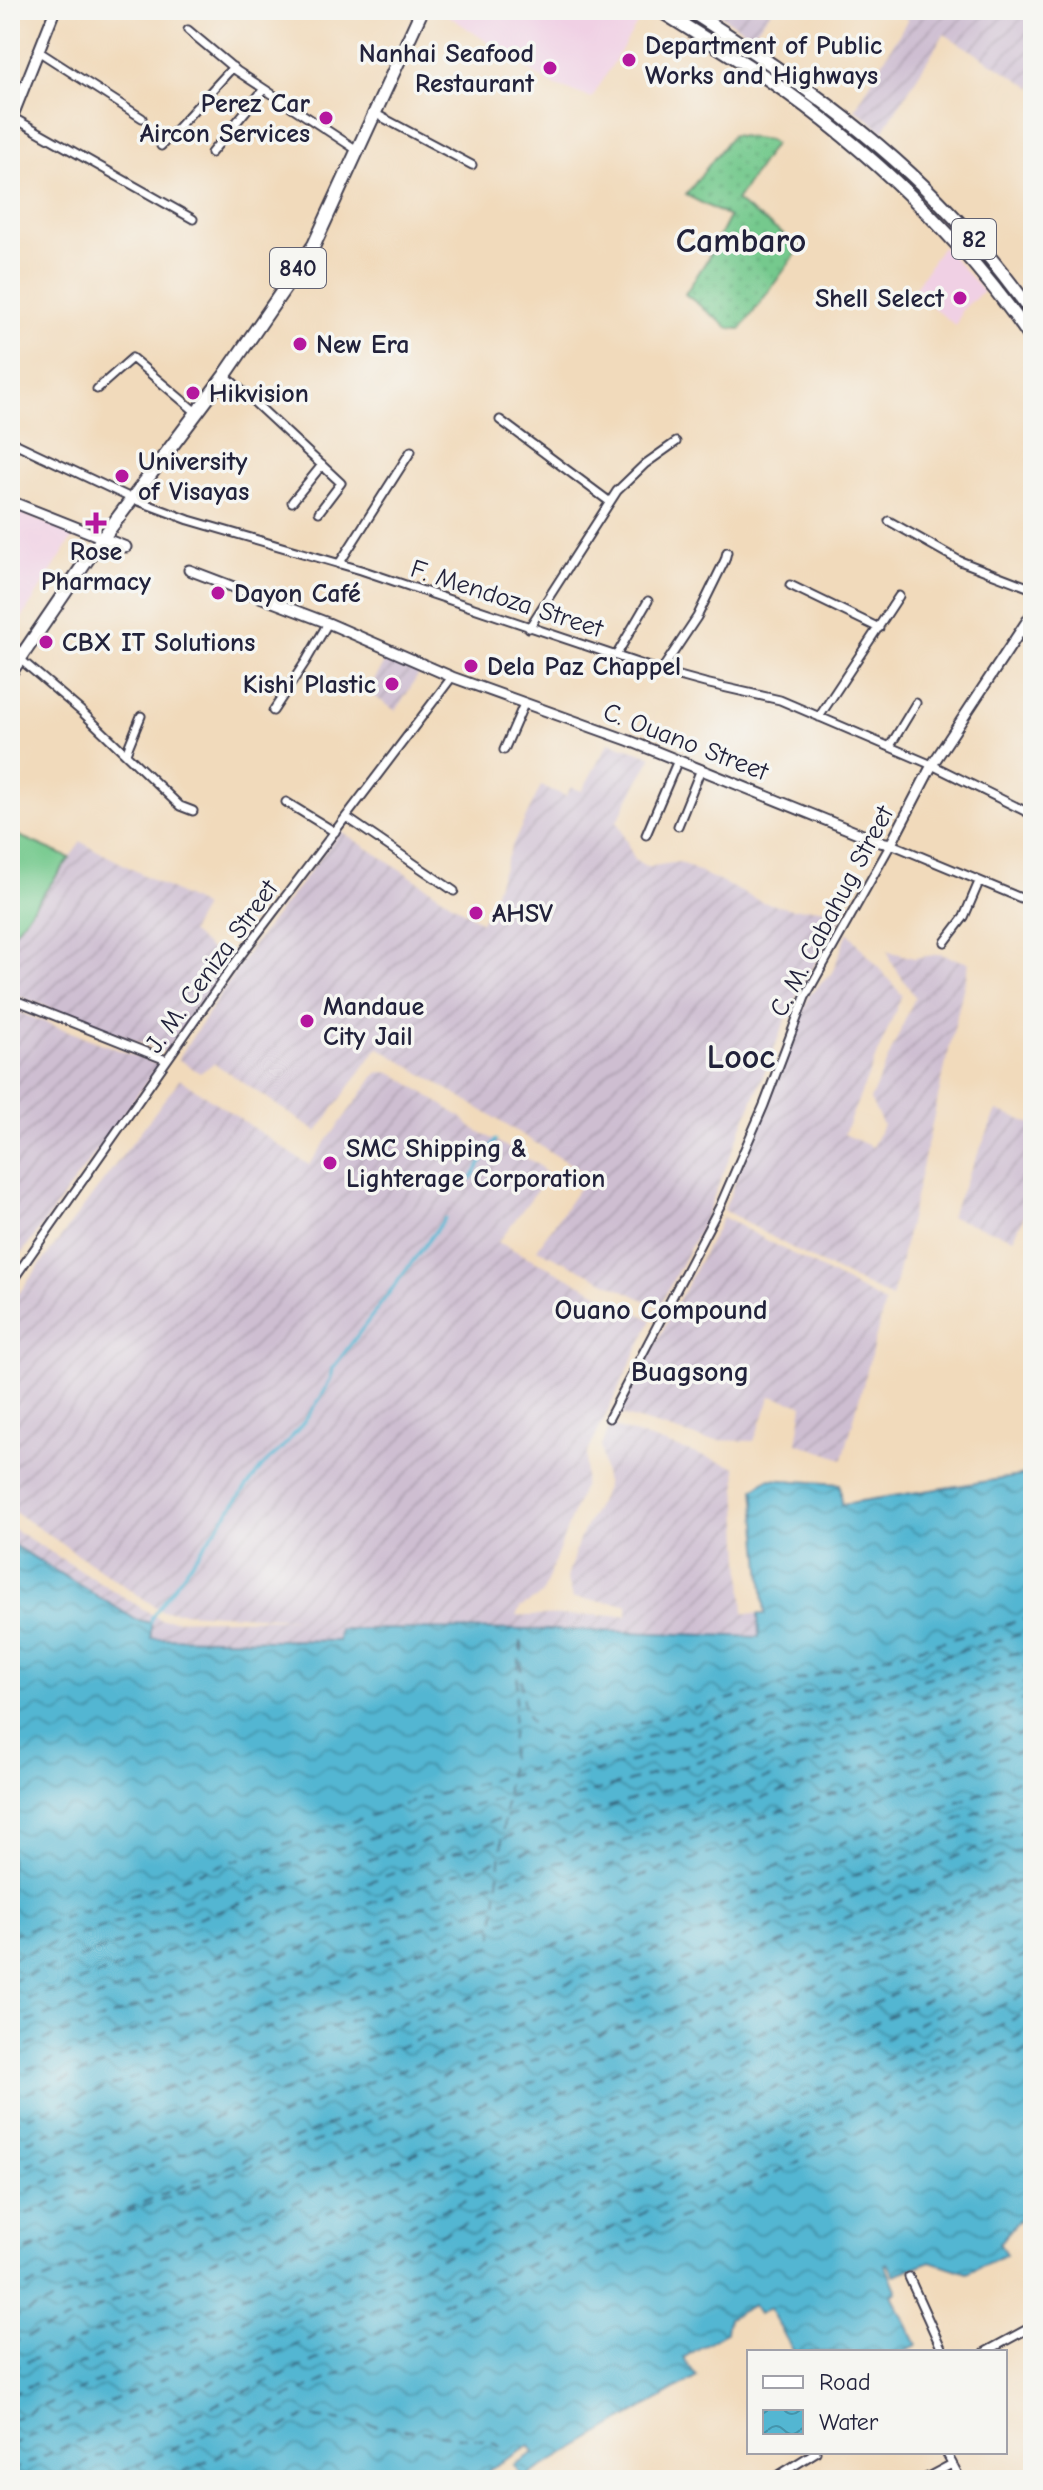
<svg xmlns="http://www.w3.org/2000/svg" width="1043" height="2490" font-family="'Comic Neue',sans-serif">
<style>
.built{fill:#f0d0e4}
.industrial{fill:url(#industrial-furrows)}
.grass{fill:url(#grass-dots);stroke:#4b7664;stroke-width:2}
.park{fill:#74c98d;stroke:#4b7664;stroke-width:2}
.water{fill:url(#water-waves);stroke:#3a6c86;stroke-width:2}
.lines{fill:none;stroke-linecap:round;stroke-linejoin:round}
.stream{stroke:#53b6d2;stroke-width:3}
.ferry{stroke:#335670;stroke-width:2;stroke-dasharray:10 8;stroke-linecap:butt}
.minor-casing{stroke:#413e4e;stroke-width:11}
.tertiary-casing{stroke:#413e4e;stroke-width:13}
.primary-casing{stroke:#413e4e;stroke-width:16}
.trunk-casing{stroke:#413e4e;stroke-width:16}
.minor{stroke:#fff;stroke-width:7}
.tertiary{stroke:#fff;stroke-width:9}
.primary{stroke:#fff;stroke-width:12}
.trunk{stroke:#fff;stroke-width:12}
.poi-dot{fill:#b5179e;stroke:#f6f6f2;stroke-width:3}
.labels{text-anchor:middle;stroke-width:7;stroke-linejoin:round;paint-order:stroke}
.shield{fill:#f6f6f2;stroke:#626272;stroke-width:2}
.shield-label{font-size:24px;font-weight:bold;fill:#22223b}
.poi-label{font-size:26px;font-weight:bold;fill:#22223b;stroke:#f6f6f2;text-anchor:start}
.street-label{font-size:26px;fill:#22223b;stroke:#f6f6f2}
.neighbourhood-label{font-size:28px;font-weight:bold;fill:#22223b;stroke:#f6f6f2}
.district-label{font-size:34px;font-weight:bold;fill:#22223b;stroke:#f6f6f2}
</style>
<defs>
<pattern id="industrial-furrows" width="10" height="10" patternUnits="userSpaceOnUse" patternTransform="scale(2)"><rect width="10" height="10" fill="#cebed1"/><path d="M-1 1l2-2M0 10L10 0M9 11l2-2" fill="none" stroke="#b1a3b4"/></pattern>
<pattern id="grass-dots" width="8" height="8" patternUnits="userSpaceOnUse" patternTransform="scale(2)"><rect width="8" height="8" fill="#74c98d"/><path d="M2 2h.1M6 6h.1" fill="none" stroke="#64ac7b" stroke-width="1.8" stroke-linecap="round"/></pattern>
<pattern id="water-waves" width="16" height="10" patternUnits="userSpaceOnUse" patternTransform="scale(2)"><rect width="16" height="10" fill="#53b6d2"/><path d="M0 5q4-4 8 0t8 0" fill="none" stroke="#4494ac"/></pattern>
</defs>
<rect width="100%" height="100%" fill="#f6f6f2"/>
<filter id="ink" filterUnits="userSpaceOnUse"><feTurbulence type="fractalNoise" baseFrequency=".0125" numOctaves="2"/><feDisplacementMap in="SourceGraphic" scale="16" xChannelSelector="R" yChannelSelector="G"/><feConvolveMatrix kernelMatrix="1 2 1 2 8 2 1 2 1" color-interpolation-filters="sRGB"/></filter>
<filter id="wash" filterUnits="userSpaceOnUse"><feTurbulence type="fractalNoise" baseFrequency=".006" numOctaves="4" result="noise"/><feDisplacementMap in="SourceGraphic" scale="32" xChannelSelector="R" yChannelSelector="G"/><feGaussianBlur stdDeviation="1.8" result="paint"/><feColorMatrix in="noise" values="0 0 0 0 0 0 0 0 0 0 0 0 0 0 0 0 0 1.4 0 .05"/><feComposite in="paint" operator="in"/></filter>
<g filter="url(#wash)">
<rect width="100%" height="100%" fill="#f1dabb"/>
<path class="built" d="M440 10H644L645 11 592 98 550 84Z
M942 246 983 291 961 311 956 326 913 291Z
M10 509 75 534 10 637Z"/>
<path class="industrial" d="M712 10H772L752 35Z
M893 10H1033V88L944 34 883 131 855 109 908 19Z
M388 655 422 669 396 711 368 692Z
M609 742 652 756 617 821 635 860 647 867 679 862 762 902 793 909 823 908 844 914 793 1002 703 1223 659 1307 537 1249 588 1175 378 1047 317 1132 214 1063 200 1073 178 1059 253 945 341 831 481 922 488 910 511 848 541 786 566 796 571 787 582 791Z
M81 842 204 907 190 932 228 965 165 1052 10 993V938Z
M848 932 902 995 844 1134 872 1147 883 1125 870 1100 915 997 890 960 888 951 914 958 940 954 969 963 892 1298 810 1258 724 1210 810 994 832 973Z
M10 1009 159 1065 10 1270Z
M385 1072 395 1074 461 1117 471 1127 539 1165 546 1174 542 1184 498 1242 652 1320 587 1454 584 1484 542 1595 520 1608 516 1616 627 1615V1604L573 1598 567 1578 579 1540 606 1488 601 1446 611 1426 736 1467 744 1613 758 1614 759 1637 571 1630 339 1629 338 1641 150 1638 151 1623 135 1619 10 1543V1527L161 1620 297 1618 162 1611 10 1509V1305L180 1079 309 1165 377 1073Z
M997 1111 1033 1124V1195L1014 1238 950 1217Z
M723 1217 885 1303 843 1459 797 1443 803 1405 771 1396 754 1441 706 1440 618 1414Z"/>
<path class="grass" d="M732 135 768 140 774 144 736 201 801 247 741 329 729 328 685 294 707 260 729 217 686 195Z"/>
<path class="park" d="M10 832 70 858 10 938Z"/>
<path class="water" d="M1033 1474V2214L1022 2216 999 2243 1006 2254 967 2273 931 2261 894 2275 888 2263 885 2264 897 2292 892 2295 917 2345 901 2352H794L769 2308 759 2314 753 2305 728 2318 726 2332 683 2358 697 2377 523 2478 514 2465 534 2453 530 2446 488 2470 494 2480H10V1543L135 1619 151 1623V1638L338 1641 339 1629 571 1630 759 1637 758 1614H765L754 1489 768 1479 840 1484 842 1504Z"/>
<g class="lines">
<path class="stream" d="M471 1179 496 1140
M151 1623 152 1617C189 1567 224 1516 262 1467 267 1461 274 1456 280 1450 295 1434 332 1389 333 1368L445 1218"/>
<path class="ferry" d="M522 1643C522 1689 512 1743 577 1740L1033 1617
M10 1935 415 1801 1033 1631
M10 1958 424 1820 1033 1648
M10 1981 434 1838 1033 1664
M10 2005 444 1856 1033 1680
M10 2028 454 1874 1033 1697
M10 2052 463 1892 1033 1713
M10 2075 473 1910 1033 1730
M10 2099 483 1928 1033 1747
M10 2123 492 1946 522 1631
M10 2147 502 1964 1033 1775
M10 2171 512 1982 1033 1792
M10 2196 522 2000 1033 1809
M109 2219 1033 1873
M10 2220 1033 1827
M10 2255 46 2242
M10 2258 541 2036 1033 1845
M10 2294 560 2072 1033 1875
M10 2319 570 2090 1033 1893
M10 2344 580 2108 1033 1917
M10 2369 589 2126 1033 1935
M10 2394 599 2144 1033 1953
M10 2420 609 2162 1033 1972
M10 2445 619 2180 1033 1991
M10 2471 628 2198 1033 2010
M47 2480 638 2216 1033 2029
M104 2480 648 2234 1033 2048
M166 2480 307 2416 491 2441 502 2448"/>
</g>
</g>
<g filter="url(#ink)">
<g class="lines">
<g class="minor-casing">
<path id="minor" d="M601 10 606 13
M188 30 237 71 357 150
M38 51 142 118
M374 113 472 165
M12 117 193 219
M161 146 233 67
M211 153 264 89
M225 375 341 483 319 512
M97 389 132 358 196 412
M500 420 610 502
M10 441 133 499 189 520 361 570 661 671 705 683 780 700 932 765 1033 815
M292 502 322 465
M889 521 960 561 1033 589
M339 564 411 451
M790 585 879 628
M529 628 617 491 645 464 676 442
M617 654 648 601
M20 659 81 711 180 806 193 811
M661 671 697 617 725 560 727 552
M273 711 306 661 328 623
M819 717 899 596
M890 746 916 703
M504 750 524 704
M126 753 141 716
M286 802 335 832
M346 817 454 891
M678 826 701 769
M646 835 678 760
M945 942 964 917 979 882
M10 998 166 1060
M10 1284 235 963 452 677
M609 1418 721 1204 764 1105 805 997 891 844 1033 903
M909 2277 943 2352
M985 2352 1033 2326
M946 2452 961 2480
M771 2480 816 2452
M922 2480 952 2464"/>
</g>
<g class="tertiary-casing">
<path id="tertiary" d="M10 123 55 10
M10 501 126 547
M189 570 328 623 452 677 630 741 880 842 891 844 932 765 1033 612"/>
</g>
<g class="primary-casing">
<path id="primary" d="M659 10C696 33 732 55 768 79 868 148 965 240 1033 341
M689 10C783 70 875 133 952 215 982 246 1008 279 1033 314"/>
</g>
<g class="trunk-casing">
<path id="trunk" d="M10 673 93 551 225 375 314 245 422 10"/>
</g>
<use href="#minor" class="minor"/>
<use href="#tertiary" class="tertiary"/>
<use href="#primary" class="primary"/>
<use href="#trunk" class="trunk"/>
</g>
</g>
<g class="poi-dot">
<circle cx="629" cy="60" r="8"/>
<circle cx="550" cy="68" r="8"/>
<circle cx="326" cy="118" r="8"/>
<circle cx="960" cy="298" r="8"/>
<circle cx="300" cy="344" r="8"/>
<circle cx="193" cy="393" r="8"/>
<circle cx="122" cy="476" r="8"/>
<path d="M92 511h8v8h8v8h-8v8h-8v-8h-8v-8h8z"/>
<circle cx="218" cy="593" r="8"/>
<circle cx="46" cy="642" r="8"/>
<circle cx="471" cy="666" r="8"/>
<circle cx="392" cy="684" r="8"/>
<circle cx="476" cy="913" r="8"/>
<circle cx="307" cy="1021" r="8"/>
<circle cx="330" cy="1163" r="8"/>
</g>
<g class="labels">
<g class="shield">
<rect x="952" y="219" width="44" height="40" rx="6"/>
<rect x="270" y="248" width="56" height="40" rx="6"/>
</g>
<g class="shield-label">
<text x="974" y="247">82</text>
<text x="298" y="276">840</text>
</g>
<g class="poi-label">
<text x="645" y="54">Department of Public<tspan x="645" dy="30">Works and Highways</tspan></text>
<text x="534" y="62" text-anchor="end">Nanhai Seafood<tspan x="534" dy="30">Restaurant</tspan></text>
<text x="310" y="112" text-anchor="end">Perez Car<tspan x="310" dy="30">Aircon Services</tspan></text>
<text x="944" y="307" text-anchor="end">Shell Select</text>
<text x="316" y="353">New Era</text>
<text x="209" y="402">Hikvision</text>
<text x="138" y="470">University<tspan x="138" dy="30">of Visayas</tspan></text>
<text x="96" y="560" text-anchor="middle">Rose<tspan x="96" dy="30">Pharmacy</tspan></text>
<text x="234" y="602">Dayon Café</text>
<text x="62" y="651">CBX IT Solutions</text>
<text x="487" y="675">Dela Paz Chappel</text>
<text x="376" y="693" text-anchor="end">Kishi Plastic</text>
<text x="492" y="922">AHSV</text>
<text x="323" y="1015">Mandaue<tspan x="323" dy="30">City Jail</tspan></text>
<text x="346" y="1157">SMC Shipping &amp;<tspan x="346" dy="30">Lighterage Corporation</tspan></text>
</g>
<g class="street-label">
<text transform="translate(507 598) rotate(18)" y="9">F. Mendoza Street</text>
<text transform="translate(686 741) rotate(21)" y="9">C. Ouano Street</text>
<text transform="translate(831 911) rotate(-62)" y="9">C. M. Cabahug Street</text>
<text transform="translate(211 966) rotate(-54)" y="9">J. M. Ceniza Street</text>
</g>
<g class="neighbourhood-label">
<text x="661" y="1319">Ouano Compound</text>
<text x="690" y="1381">Buagsong</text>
</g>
<g class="district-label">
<text x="741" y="252">Cambaro</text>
<text x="741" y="1068">Looc</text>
</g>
</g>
<rect width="1043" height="2490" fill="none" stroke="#f6f6f2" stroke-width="40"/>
<rect x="747" y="2350" width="260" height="104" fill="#f6f6f2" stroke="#a1a1a9" stroke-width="2"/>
<rect x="763" y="2376" width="40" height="12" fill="#ffffff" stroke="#a1a1a9" stroke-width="2"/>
<text x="819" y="2390" font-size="24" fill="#22223b">Road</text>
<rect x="763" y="2410" width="40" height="24" fill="url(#water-waves)" stroke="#a1a1a9" stroke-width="2"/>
<text x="819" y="2430" font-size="24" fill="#22223b">Water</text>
</svg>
